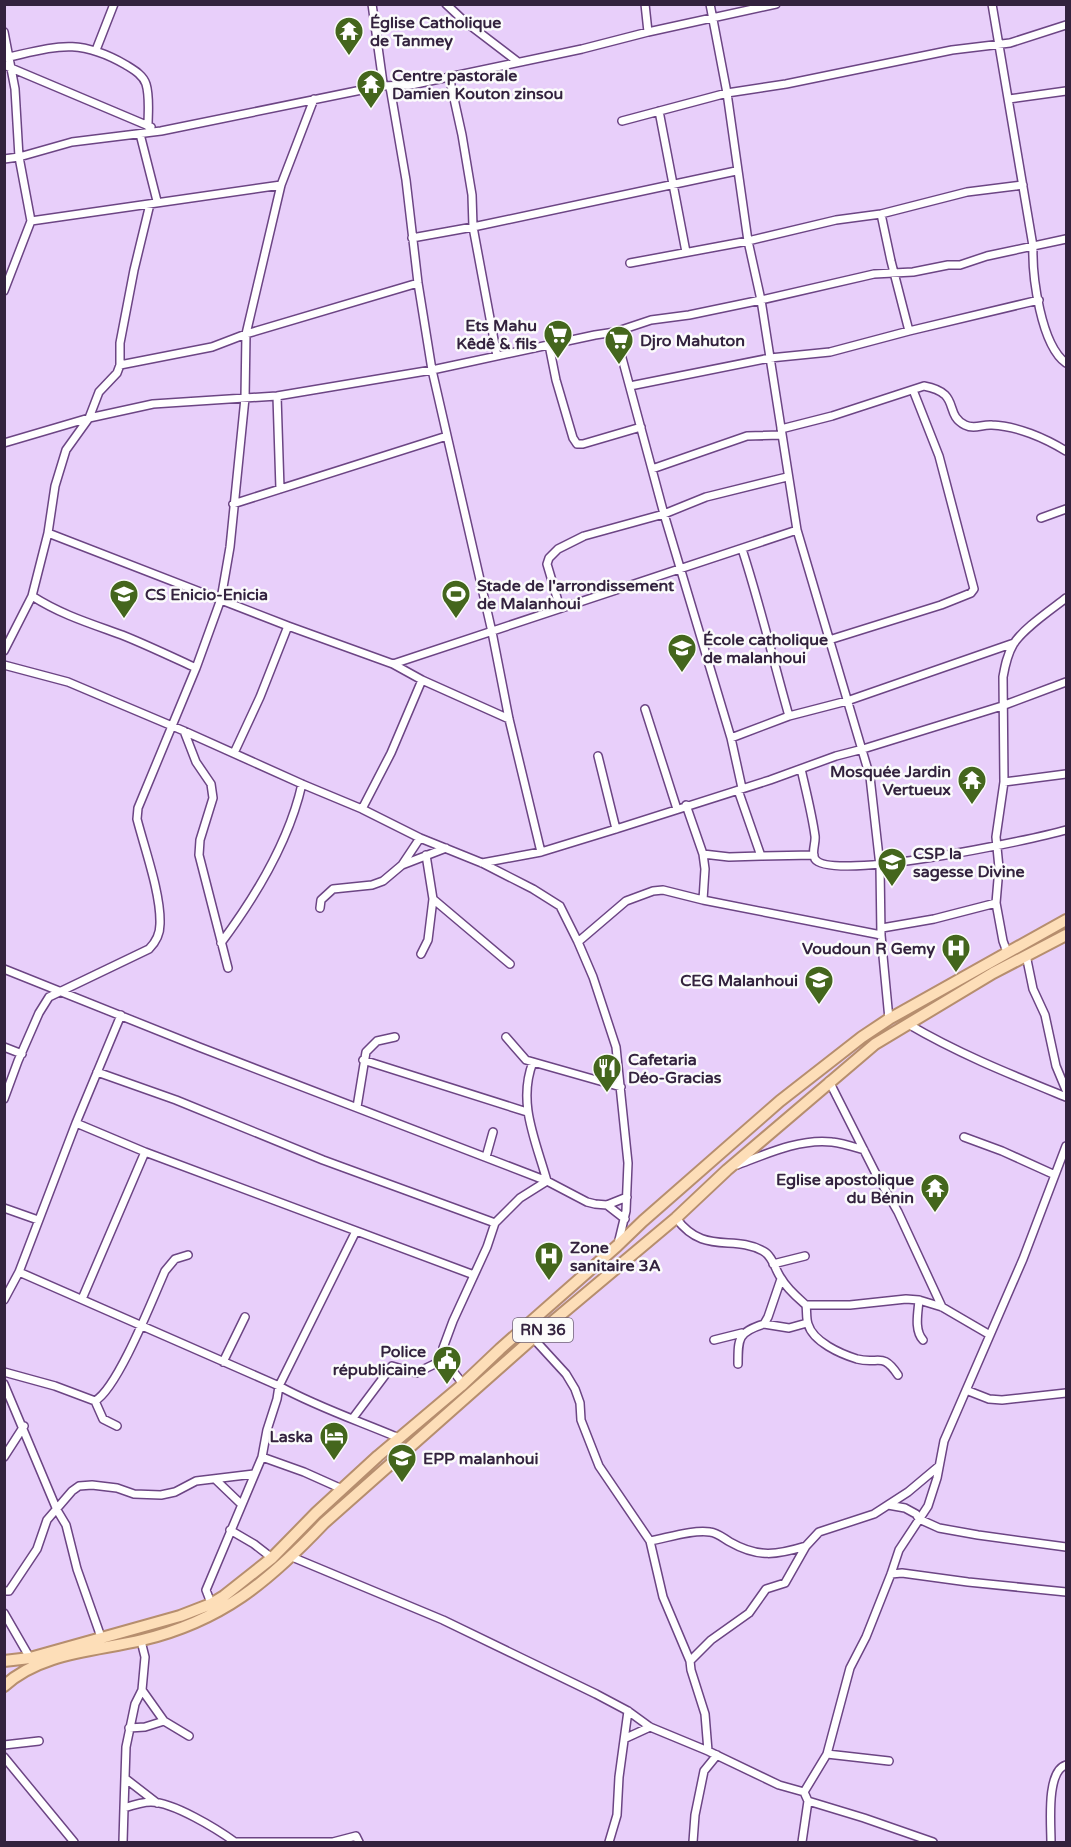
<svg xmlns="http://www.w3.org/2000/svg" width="1071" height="1847" font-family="'Varela Round',sans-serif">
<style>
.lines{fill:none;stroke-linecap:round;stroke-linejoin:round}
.minor-casing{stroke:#6c4584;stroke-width:10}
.primary-casing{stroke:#b68e6e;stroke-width:14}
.minor{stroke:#fff;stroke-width:7}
.primary{stroke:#fddeb8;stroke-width:10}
.labels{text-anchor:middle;stroke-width:5;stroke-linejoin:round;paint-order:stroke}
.shield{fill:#fbfbfb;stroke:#6f6377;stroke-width:1.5}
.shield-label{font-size:15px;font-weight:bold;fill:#33223e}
.poi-label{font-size:16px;font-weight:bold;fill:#33223e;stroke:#fbfbfb;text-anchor:start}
</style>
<rect width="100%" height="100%" fill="#e8cffa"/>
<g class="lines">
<g class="minor-casing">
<path id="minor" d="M372 4 383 83 381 86
M446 4 463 20 518 62
M645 4 648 32
M710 4 727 93 748 241 761 300 797 530 870 777 880 866 881 935 889 1019
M992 4 1033 246C1032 277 1041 345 1066 363
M4 32 15 89 19 157 31 221 4 291
M96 50 114 4
M9 57C58 46 79 38 126 65 134 70 143 75 146 84 150 97 148 113 148 126
M4 65 151 127
M449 76 462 135 472 195 473 227 497 356
M390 87 406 180 418 283 432 370 492 632 509 719 541 852
M1009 99 1066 91
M659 111 686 252
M622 121 727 93 786 84 952 50 1010 43 1066 25
M140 134 157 201
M4 159 19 157 72 142 161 131 381 86 411 85 582 49 648 32 776 4
M881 214 891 261 909 331
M31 221 281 185
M412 238 473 227 736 171
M630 263 748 241 836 220 881 214 967 192 1023 185
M615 332 664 514 731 738 742 788
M549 345 556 380 573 438 577 444H583L641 427
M120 365 212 347 246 334 418 283
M630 386 770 358 830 352 909 331 1039 300
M277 396 280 489
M781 429 832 416 924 386C962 393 943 414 965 425 975 430 982 424 992 425 1017 426 1045 438 1066 451
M4 443 89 418 153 404 277 396 432 370 595 335 615 332 651 320 689 315 761 300 874 274 913 272 948 265H960L987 256 1066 239
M652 469 747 436 782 435
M233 504 447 436
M1041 518 1066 509
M48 533 288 626 393 664 422 680 509 719
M742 549C760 604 773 660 789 716
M32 596C62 615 89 623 122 635 147 645 172 657 196 668
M560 608 547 564 549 558 558 549 584 536 664 514 706 497 787 477
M829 640 941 605 971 593 974 589 939 456 913 390
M4 651 32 596 48 533 55 486 66 450 89 418 99 392 117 373 120 365V343L134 270 150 204
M393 664 797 530
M4 665 68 682 184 731 302 784 362 809 420 838 482 863 533 889 560 906 578 942 593 977 616 1047 628 1163 626 1211 618 1244
M645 709 677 809
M184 731 196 762 211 784 213 798 200 840 199 855 228 968
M731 738 789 716 847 701 1014 643
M234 753 260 697 288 626
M598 756 616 829
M801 769C806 791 812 814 815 836 816 843 811 853 815 859 831 883 1035 839 1066 830
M1004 782 1066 774
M738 790 761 856 814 855
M686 805 703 854 729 857 761 856
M362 809 391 753 422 680
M426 855 433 899
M482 863 541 852 616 829 770 780 836 756 863 749 1002 706 1066 682
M402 865 420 838
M703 900 705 869 703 854
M320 908 321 900 333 889 372 885 383 881 402 865 446 848
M882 928 934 919 996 903
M578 942 626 901 653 891 663 890 703 900 881 935
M221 943C256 896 289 842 302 784
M1007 952 1003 941 996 903 999 868 996 837 1004 782 1003 677C1005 666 1007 655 1013 645 1021 630 1052 609 1066 598
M421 954 428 940 433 899 510 964
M1026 955 1033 989 1045 1015 1056 1066 1066 1090
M4 969 199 1047 547 1181 587 1202 595 1204 607 1205 627 1197
M908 1024C959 1054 1012 1075 1066 1097
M506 1037 526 1060 621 1087
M4 1047 22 1054
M363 1060 527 1112
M97 1072 176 1100 323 1160 495 1223
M829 1081 875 1172 898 1212 942 1307
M4 1099 18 1061 39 1013 49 997 149 949C156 942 160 934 160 924 161 894 145 850 137 819L138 808 196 668 221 599 230 547 245 398 246 334 281 185 314 99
M357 1107 366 1052 377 1041 395 1037
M76 1123 145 1152 474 1275
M964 1137 1002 1151 1055 1175
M486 1157 493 1132
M737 1165C766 1154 801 1138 832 1142 843 1143 854 1147 864 1150
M607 1205 625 1219
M4 1208 38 1220
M676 1218C704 1256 733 1234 763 1251 773 1256 775 1270 781 1278 787 1289 797 1297 806 1305H850L906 1299 919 1300 942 1307 990 1335
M773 1264 805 1256
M19 1272 279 1386C317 1407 359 1421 399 1438
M82 1299 145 1152
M4 1300 19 1272 76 1123 121 1015
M919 1300C918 1313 914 1330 923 1340
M806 1305C807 1311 806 1318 808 1324 813 1342 841 1354 857 1359 879 1365 882 1351 898 1375
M764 1324 789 1328 807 1323
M533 1338 566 1374 575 1389 580 1403 581 1420 599 1466 650 1541 663 1597 690 1661 691 1670 705 1714 708 1751
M714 1340 742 1333
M223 1362 245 1317
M738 1364C738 1338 738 1332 764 1324L768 1317 781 1279
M4 1372 55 1386 95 1401 103 1419 117 1426
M4 1384 57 1510 66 1525 77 1569 101 1637
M463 1384 449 1366 443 1348 453 1321 487 1247 495 1223 520 1198 547 1181C536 1141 517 1103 533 1062
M966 1390 989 1399 1002 1400 1066 1393
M95 1401C118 1388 153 1298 165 1271L175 1259 188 1255
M353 1418 392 1366 416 1373 445 1359
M4 1457 24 1426
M262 1457 304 1472 342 1489
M215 1479 241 1504
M888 1505 905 1508 916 1514 919 1519 939 1528 978 1535 1066 1547
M230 1530 254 1544 272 1558
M650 1541C667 1538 694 1529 710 1532 718 1533 723 1538 730 1542 758 1558 777 1555 806 1546
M292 1557 443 1620 596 1694 628 1711 650 1727 708 1751 779 1785 804 1792 808 1801 864 1818 933 1842
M891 1574 902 1573 968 1582 1066 1592
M4 1591H9L37 1549 47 1520 72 1491 79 1486 92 1485 117 1488 134 1494 161 1495 175 1492 196 1481 254 1474
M211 1603 206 1590 262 1457 267 1430 277 1399 279 1386 356 1231
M4 1613 30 1658
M690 1661 711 1640 749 1613 766 1589 785 1583 806 1546 819 1532 874 1514 908 1492 939 1466
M142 1690 164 1721 189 1736
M129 1728 145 1727 164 1721
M626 1738 650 1727
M4 1745 39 1741
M827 1754 889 1761
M4 1757 74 1842
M126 1779 157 1803
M804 1792 827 1754 850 1668 866 1637 891 1574 899 1550 928 1506 937 1478 944 1441 1023 1259 1066 1146
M124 1808 126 1747 135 1704 142 1690 145 1657 141 1641
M123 1842 124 1808C133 1805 142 1802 151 1802 173 1802 217 1829 235 1842
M234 1842H333L356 1836 359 1842
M609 1842 617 1815 619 1777 628 1711
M693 1842 695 1815 704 1771 717 1755
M802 1842 808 1801
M1051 1842C1051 1824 1046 1771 1066 1765"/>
</g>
<g class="primary-casing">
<path id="primary" d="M4 1661 30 1658 180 1616 211 1604 224 1596 272 1558 316 1513 378 1456 461 1386 500 1349 617 1246 643 1221 780 1101 862 1037 889 1019 1066 920
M4 1686C41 1652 96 1651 142 1640 222 1621 269 1581 324 1523L533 1338 676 1218 727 1170 875 1044 993 973 1066 935"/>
</g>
<use href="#minor" class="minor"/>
<use href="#primary" class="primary"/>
</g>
<defs>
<g id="temple-pin" transform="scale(1.5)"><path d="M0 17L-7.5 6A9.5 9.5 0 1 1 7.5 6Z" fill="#44661d" stroke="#fbfbfb"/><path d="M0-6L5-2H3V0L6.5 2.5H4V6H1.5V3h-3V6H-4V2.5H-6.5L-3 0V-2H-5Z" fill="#fff"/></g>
<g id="supermarket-pin" transform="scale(1.5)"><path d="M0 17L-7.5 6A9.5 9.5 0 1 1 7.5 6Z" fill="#44661d" stroke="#fbfbfb"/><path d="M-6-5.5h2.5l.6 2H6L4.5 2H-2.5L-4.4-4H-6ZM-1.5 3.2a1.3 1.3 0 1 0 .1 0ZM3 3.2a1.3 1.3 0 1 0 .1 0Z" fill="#fff"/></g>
<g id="school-pin" transform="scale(1.5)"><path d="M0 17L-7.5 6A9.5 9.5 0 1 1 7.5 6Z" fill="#44661d" stroke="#fbfbfb"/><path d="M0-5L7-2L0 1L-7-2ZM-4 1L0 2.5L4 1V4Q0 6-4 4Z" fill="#fff"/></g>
<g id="stadium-pin" transform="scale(1.5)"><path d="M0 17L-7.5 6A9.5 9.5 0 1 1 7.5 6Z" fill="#44661d" stroke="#fbfbfb"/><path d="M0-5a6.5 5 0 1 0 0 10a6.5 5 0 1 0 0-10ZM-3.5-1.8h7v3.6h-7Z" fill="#fff"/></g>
<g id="hospital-pin" transform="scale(1.5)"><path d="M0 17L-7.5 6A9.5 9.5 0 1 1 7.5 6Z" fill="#44661d" stroke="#fbfbfb"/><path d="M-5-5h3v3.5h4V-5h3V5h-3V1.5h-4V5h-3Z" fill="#fff"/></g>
<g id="restaurant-pin" transform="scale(1.5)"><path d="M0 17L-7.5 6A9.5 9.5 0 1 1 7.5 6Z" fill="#44661d" stroke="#fbfbfb"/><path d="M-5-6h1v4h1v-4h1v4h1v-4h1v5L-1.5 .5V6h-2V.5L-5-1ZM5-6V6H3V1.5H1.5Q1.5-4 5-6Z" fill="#fff"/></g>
<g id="civic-pin" transform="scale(1.5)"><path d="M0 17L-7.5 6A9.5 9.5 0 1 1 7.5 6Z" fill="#44661d" stroke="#fbfbfb"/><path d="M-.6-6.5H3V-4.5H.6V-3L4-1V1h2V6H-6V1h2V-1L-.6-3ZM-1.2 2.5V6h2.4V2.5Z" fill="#fff"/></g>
<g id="hotel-pin" transform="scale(1.5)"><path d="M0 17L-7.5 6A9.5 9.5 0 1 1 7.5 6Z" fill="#44661d" stroke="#fbfbfb"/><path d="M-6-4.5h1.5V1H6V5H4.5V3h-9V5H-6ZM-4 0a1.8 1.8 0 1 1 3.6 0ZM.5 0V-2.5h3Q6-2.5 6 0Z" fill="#fff"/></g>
</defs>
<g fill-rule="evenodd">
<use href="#temple-pin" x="349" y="31"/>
<use href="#temple-pin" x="371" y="84"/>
<use href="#supermarket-pin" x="558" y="334"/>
<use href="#supermarket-pin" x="619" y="340"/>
<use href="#school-pin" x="124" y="594"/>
<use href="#stadium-pin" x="456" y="594"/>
<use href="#school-pin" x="682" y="648"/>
<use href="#temple-pin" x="972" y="780"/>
<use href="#school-pin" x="892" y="862"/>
<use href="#hospital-pin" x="956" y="948"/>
<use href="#school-pin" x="819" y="980"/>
<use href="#restaurant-pin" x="607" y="1068"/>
<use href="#temple-pin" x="935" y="1188"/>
<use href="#hospital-pin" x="549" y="1256"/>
<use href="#civic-pin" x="447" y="1360"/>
<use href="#hotel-pin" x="334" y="1436"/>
<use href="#school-pin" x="402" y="1458"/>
</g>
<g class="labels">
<rect class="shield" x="513" y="1318" width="60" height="24" rx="4.5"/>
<g class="shield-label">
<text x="543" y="1335">RN 36</text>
</g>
<g class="poi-label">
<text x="370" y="28">Église Catholique<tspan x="370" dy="18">de Tanmey</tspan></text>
<text x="392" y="81">Centre pastorale<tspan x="392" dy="18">Damien Kouton zinsou</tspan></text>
<text x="537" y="331" text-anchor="end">Ets Mahu<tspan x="537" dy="18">Kêdê &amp; fils</tspan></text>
<text x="640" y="346">Djro Mahuton</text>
<text x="477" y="591">Stade de l'arrondissement<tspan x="477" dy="18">de Malanhoui</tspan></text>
<text x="145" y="600">CS Enicio-Enicia</text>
<text x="703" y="645">École catholique<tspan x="703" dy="18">de malanhoui</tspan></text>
<text x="951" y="777" text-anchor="end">Mosquée Jardin<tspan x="951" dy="18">Vertueux</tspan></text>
<text x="913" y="859">CSP la<tspan x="913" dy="18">sagesse Divine</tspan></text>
<text x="935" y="954" text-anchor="end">Voudoun R Gemy</text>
<text x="798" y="986" text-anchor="end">CEG Malanhoui</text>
<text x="628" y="1065">Cafetaria<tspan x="628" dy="18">Déo-Gracias</tspan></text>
<text x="914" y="1185" text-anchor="end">Eglise apostolique<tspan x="914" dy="18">du Bénin</tspan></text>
<text x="570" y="1253">Zone<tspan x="570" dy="18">sanitaire 3A</tspan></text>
<text x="426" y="1357" text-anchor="end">Police<tspan x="426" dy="18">républicaine</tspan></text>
<text x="313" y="1442" text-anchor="end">Laska</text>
<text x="423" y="1464">EPP malanhoui</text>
</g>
</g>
<rect width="1071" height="1847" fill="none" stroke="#33223e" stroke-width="12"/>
</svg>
